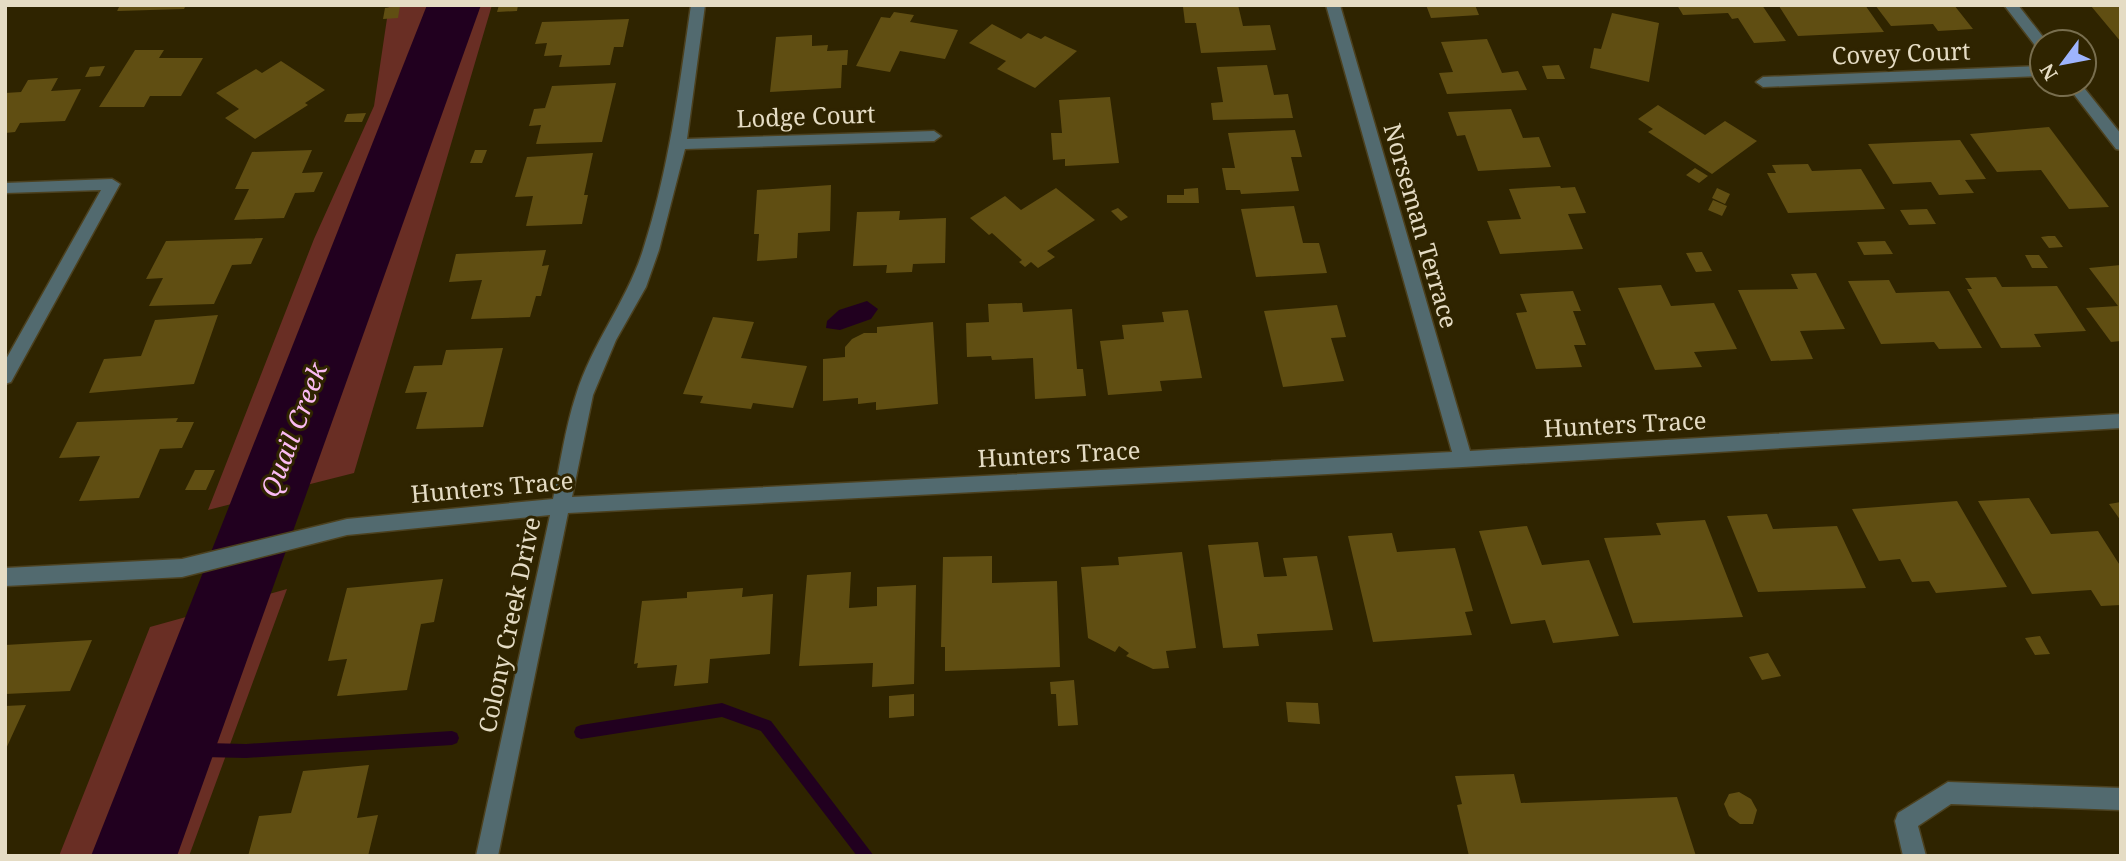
<svg xmlns="http://www.w3.org/2000/svg" width="2126" height="861" font-family="'Noto Serif',serif">
<style>
.green{fill:#692e24}
.water{fill:#21001f}
.lines{fill:none;stroke-linecap:round;stroke-linejoin:round}
.stream{fill:#21001f;fill-rule:evenodd}
.river{fill:#21001f;fill-rule:evenodd}
.building{fill:#604e12}
.service-casing{stroke:#4c411f;stroke-width:3}
.minor-casing{stroke:#4c411f;stroke-width:3}
.service{fill:#526a6f;fill-rule:evenodd}
.minor{fill:#526a6f;fill-rule:evenodd}
.labels{text-anchor:middle;stroke-width:6;stroke-linejoin:round;paint-order:stroke}
.street-label{font-size:24px;fill:#e5dcc4;stroke:#2f2400}
.water-label{font-size:26px;font-style:italic;fill:#fbbbf2;stroke:#2f2400}
</style>
<rect width="100%" height="100%" fill="#2f2400"/>
<path class="green" d="M389 5H492L354 473 208 510 314 239 374 106Z
M287 589 189 856H59L150 627Z"/>
<path class="water" d="M867 301 878 309 871 319 840 330 826 328 827 321 839 310Z"/>
<g class="lines">
<path class="stream" d="M722 703 771 721 874 856H857L761 731 722 717 581 739 576 737 574 732 576 727 581 725Z
M181 725 206 743 246 744 452 731 457 733 459 738 457 743 452 745 246 758 203 757 176 737 174 732 176 727Z"/>
<path class="river" d="M427 5H481L177 856H91Z"/>
</g>
<path class="building" d="M120 5H186L184 9 117 11Z
M499 5H518L517 11 497 12Z
M1238 5 1243 26 1270 25 1276 50 1201 53 1196 23H1185L1183 7Z
M1426 5H1475L1479 15 1431 18Z
M1677 5H1762L1786 41 1754 43 1738 18 1732 19 1728 13 1683 15Z
M1793 5H1865L1884 32 1798 36 1779 6Z
M1875 5H1954L1973 29 1938 31 1933 24 1891 26Z
M2121 5V42L2091 6Z
M400 6 398 18 383 19 385 8Z
M894 12 914 15 910 22 958 30 945 59 900 51 890 72 856 66 881 17 890 18Z
M1612 13 1659 23 1649 82 1590 68 1594 48 1601 49Z
M629 19 623 47H614L610 65 559 67 562 55 544 56 547 43 535 44 542 22Z
M992 24 1021 39 1028 33 1041 39 1045 36 1077 51 1035 88 997 69 1006 61 969 43Z
M812 35V46L828 45 827 51 848 50 847 65H842L841 88 770 92 776 37Z
M1487 39 1502 73 1518 71 1527 90 1447 94 1439 73 1453 72 1441 42Z
M135 50H164L159 58H203L181 96H150L144 107H99Z
M281 61 325 90 305 103 308 105 255 139 225 118 239 109 216 93 256 69 262 73Z
M1267 65 1274 95 1288 94 1293 118 1213 120 1211 103 1223 102 1217 67Z
M1559 65 1565 79H1547L1542 66Z
M105 66 100 76 85 77 90 67Z
M58 78 51 91 81 89 65 121 20 123 15 132 5 133V93L21 92 28 80Z
M616 83 602 142 536 144 541 125 529 126 534 109 545 108 552 86Z
M1110 97 1119 163 1065 166V159L1053 160 1051 133H1062L1059 100Z
M1658 105 1705 135 1725 121 1757 141 1712 174 1648 132 1653 129 1638 119Z
M1511 109 1523 138 1539 137 1551 167 1478 171 1465 135 1457 136 1448 112Z
M366 113 362 122H344L347 114Z
M2049 127 2109 207 2069 209 2041 170 1997 172 1970 134Z
M1295 130 1302 157H1291L1299 191 1241 194 1240 190H1226L1222 168H1235L1228 133Z
M1960 140 1986 179 1965 180 1974 193 1939 195 1931 182 1893 184 1868 144Z
M312 150 302 173 323 172 314 192 295 193 284 218 234 220 249 189H235L252 152Z
M475 150H487L482 163H470Z
M593 153 584 195H588L582 224 526 226 533 196 515 197 527 157Z
M1808 164 1812 171 1861 169 1885 209 1788 213 1767 173H1776L1772 165Z
M1695 168 1708 176 1699 183 1686 175Z
M831 185 830 231 798 233 797 258 757 261 759 234H754L757 190Z
M1560 186 1561 188 1575 187 1586 213 1568 214 1583 249 1500 254 1487 221 1521 219 1509 189Z
M1056 188 1095 220 1047 251 1055 257 1038 268 1031 262 1025 267 1019 262 1022 260 992 233 989 235 970 218 1005 196 1021 210Z
M1198 188 1199 203H1167V195H1184V189Z
M1717 188 1730 194 1725 204 1712 198Z
M1713 200 1727 206 1722 216 1708 210Z
M1294 206 1303 243H1319L1327 273 1256 277 1241 209Z
M1118 208 1128 217 1121 221 1111 211Z
M1927 209 1936 224 1909 225 1900 210Z
M900 211 899 220 946 218 945 263 913 264 912 272 886 273 887 265 853 266 857 212Z
M2048 236H2055L2063 247 2049 248 2041 237Z
M263 238 251 264 232 265 214 304 149 306 163 278 146 279 166 241Z
M1885 241 1893 254 1864 255 1857 242Z
M546 250 542 266 549 265 541 296H536L530 317 471 319 482 280 449 282 456 254Z
M1702 252 1712 271 1696 272 1686 253Z
M2025 255H2039L2048 268H2032Z
M2121 265V341L2111 342 2086 308 2118 306 2089 268Z
M1816 273 1845 329 1800 331 1813 359 1771 361 1738 290 1798 289 1791 274Z
M1996 277 2002 287 2057 286 2086 331 2034 334 2041 347 2001 348 1967 289H1972L1965 278Z
M1889 280 1896 293 1949 291 1982 348 1939 349 1934 342 1881 344 1848 281Z
M1661 285 1671 306 1714 303 1737 349 1694 352 1702 367 1655 370 1618 288Z
M1573 291 1581 311H1573L1586 345H1574L1582 367 1536 369 1516 313 1527 312 1520 294Z
M1022 303 1023 312 1072 309 1077 369H1083L1086 396 1035 399 1033 358 992 360 991 356 967 357 966 323 989 322 988 304Z
M1337 305 1346 337 1331 338 1344 381 1283 387 1264 311Z
M1188 310 1202 378 1160 381 1162 391 1108 395 1100 341 1124 339 1122 325 1164 322 1162 312Z
M218 315 194 384 89 393 104 359 141 356 155 320Z
M713 317 754 322 741 358 807 366 793 408 753 403 751 409 700 403 703 396 683 394Z
M933 322 938 404 876 410V402L858 404V398L823 401V359L845 357V347L852 339 864 333H877V327Z
M503 348 483 427 416 429 427 392 405 393 414 366 442 365 446 350Z
M178 418 176 422H194L182 448 160 449 139 498 79 501 100 456 59 458 77 422Z
M195 470H215L206 490H185Z
M2029 498 2051 534 2098 531 2121 567V605L2101 606 2091 590 2032 594 1978 501Z
M1957 501 2007 587 1936 593 1929 581 1912 582 1900 559 1879 561 1852 509Z
M2121 502V521L2109 504Z
M1767 514 1773 529 1837 526 1866 588 1758 592 1727 516Z
M1705 520 1743 617 1633 623 1604 538 1661 535 1656 523Z
M1527 526 1542 565 1589 560 1619 636 1553 643 1545 620 1511 624 1479 531Z
M1392 533 1397 552 1455 548 1473 611 1465 612 1472 635 1373 642 1348 536Z
M1258 542 1264 577 1287 576 1283 558 1317 556 1333 630 1257 634 1259 646 1223 648 1208 545Z
M1182 552 1196 648 1166 651 1169 668 1153 669 1126 656 1129 653 1119 646 1115 652 1088 638 1081 567 1119 565 1118 557Z
M992 556V583L1057 581 1060 667 945 671V647H941L943 557Z
M851 572 849 608 877 606V587L916 585 914 684 872 687 873 663 799 666 807 575Z
M443 579 434 622 421 624 407 690 337 696 347 659 328 661 347 588Z
M743 588 742 597 773 594 770 654 710 659 708 683 674 686 677 665 637 668 638 663 634 664 642 601 687 598V592Z
M2040 636 2050 654 2035 655 2025 638Z
M92 640 70 691 5 694V645Z
M1768 653 1781 676 1762 680 1749 657Z
M1074 680 1078 725 1058 726 1056 694H1051L1050 682Z
M914 694V716L889 718V696Z
M1286 702 1318 703 1320 724 1288 722Z
M26 705 5 751V706Z
M369 765 357 818 378 815 368 856H248L259 816 291 813 303 771Z
M1514 774 1521 803 1677 797 1696 856H1469L1457 805 1462 804 1455 776Z
M1739 792 1751 799 1757 810 1753 824H1740L1729 816 1724 804 1729 794Z"/>
<g class="lines">
<g class="service-casing">
<path id="service" d="M1948 782 2121 788V810L1951 804 1918 826 1926 856H1903L1895 821 1898 813Z"/>
</g>
<g class="minor-casing">
<path id="minor" d="M691 5H705L687 139 934 131 941 136 934 141 685 149 659 250 646 287 616 340 593 395 572 497 1452 452 1326 5H1340L1470 451 2121 414V428L1463 467 568 513 498 856H476L550 515 347 535 182 577 5 586V568L182 559 347 519 553 499C560 465 565 428 576 395 592 343 627 301 643 250 669 169 679 89 691 5Z
M2004 5H2018L2047 42H2042V50L2037 48Z
M2042 66V76L1763 87 1756 82 1763 77Z
M2066 84H2081L2121 134V150L2116 149Z
M112 179 120 184 11 382 5 384V361L101 190 5 193V183Z"/>
</g>
<use href="#service" class="service"/>
<use href="#minor" class="minor"/>
</g>
<g class="labels">
<g class="street-label">
<text transform="translate(1901 54) rotate(-2)" y="8">Covey Court</text>
<text transform="translate(806 117) rotate(-2)" y="8">Lodge Court</text>
<text transform="translate(1420 226) rotate(74)" y="8">Norseman Terrace</text>
<text transform="translate(1625 425) rotate(-3)" y="8">Hunters Trace</text>
<text transform="translate(1059 455) rotate(-3)" y="8">Hunters Trace</text>
<text transform="translate(492 488) rotate(-5)" y="8">Hunters Trace</text>
<text transform="translate(510 625) rotate(-78)" y="8">Colony Creek Drive</text>
</g>
<g class="water-label">
<text transform="translate(294 430) rotate(-69)" y="9">Quail Creek</text>
</g>
</g>
<rect width="2126" height="861" fill="none" stroke="#e5dcc4" stroke-width="14"/>
<g transform="translate(2063 63) rotate(238)"><circle r="33" fill="#2f2400" stroke="#786e4e" stroke-width="2"/>
<path d="M0-5L12 26L0 18L-12 26Z" fill="#9eb4fd"/>
<text y="-10" font-size="19" font-weight="bold" text-anchor="middle" fill="#e5dcc4">N</text>
</g>
</svg>
